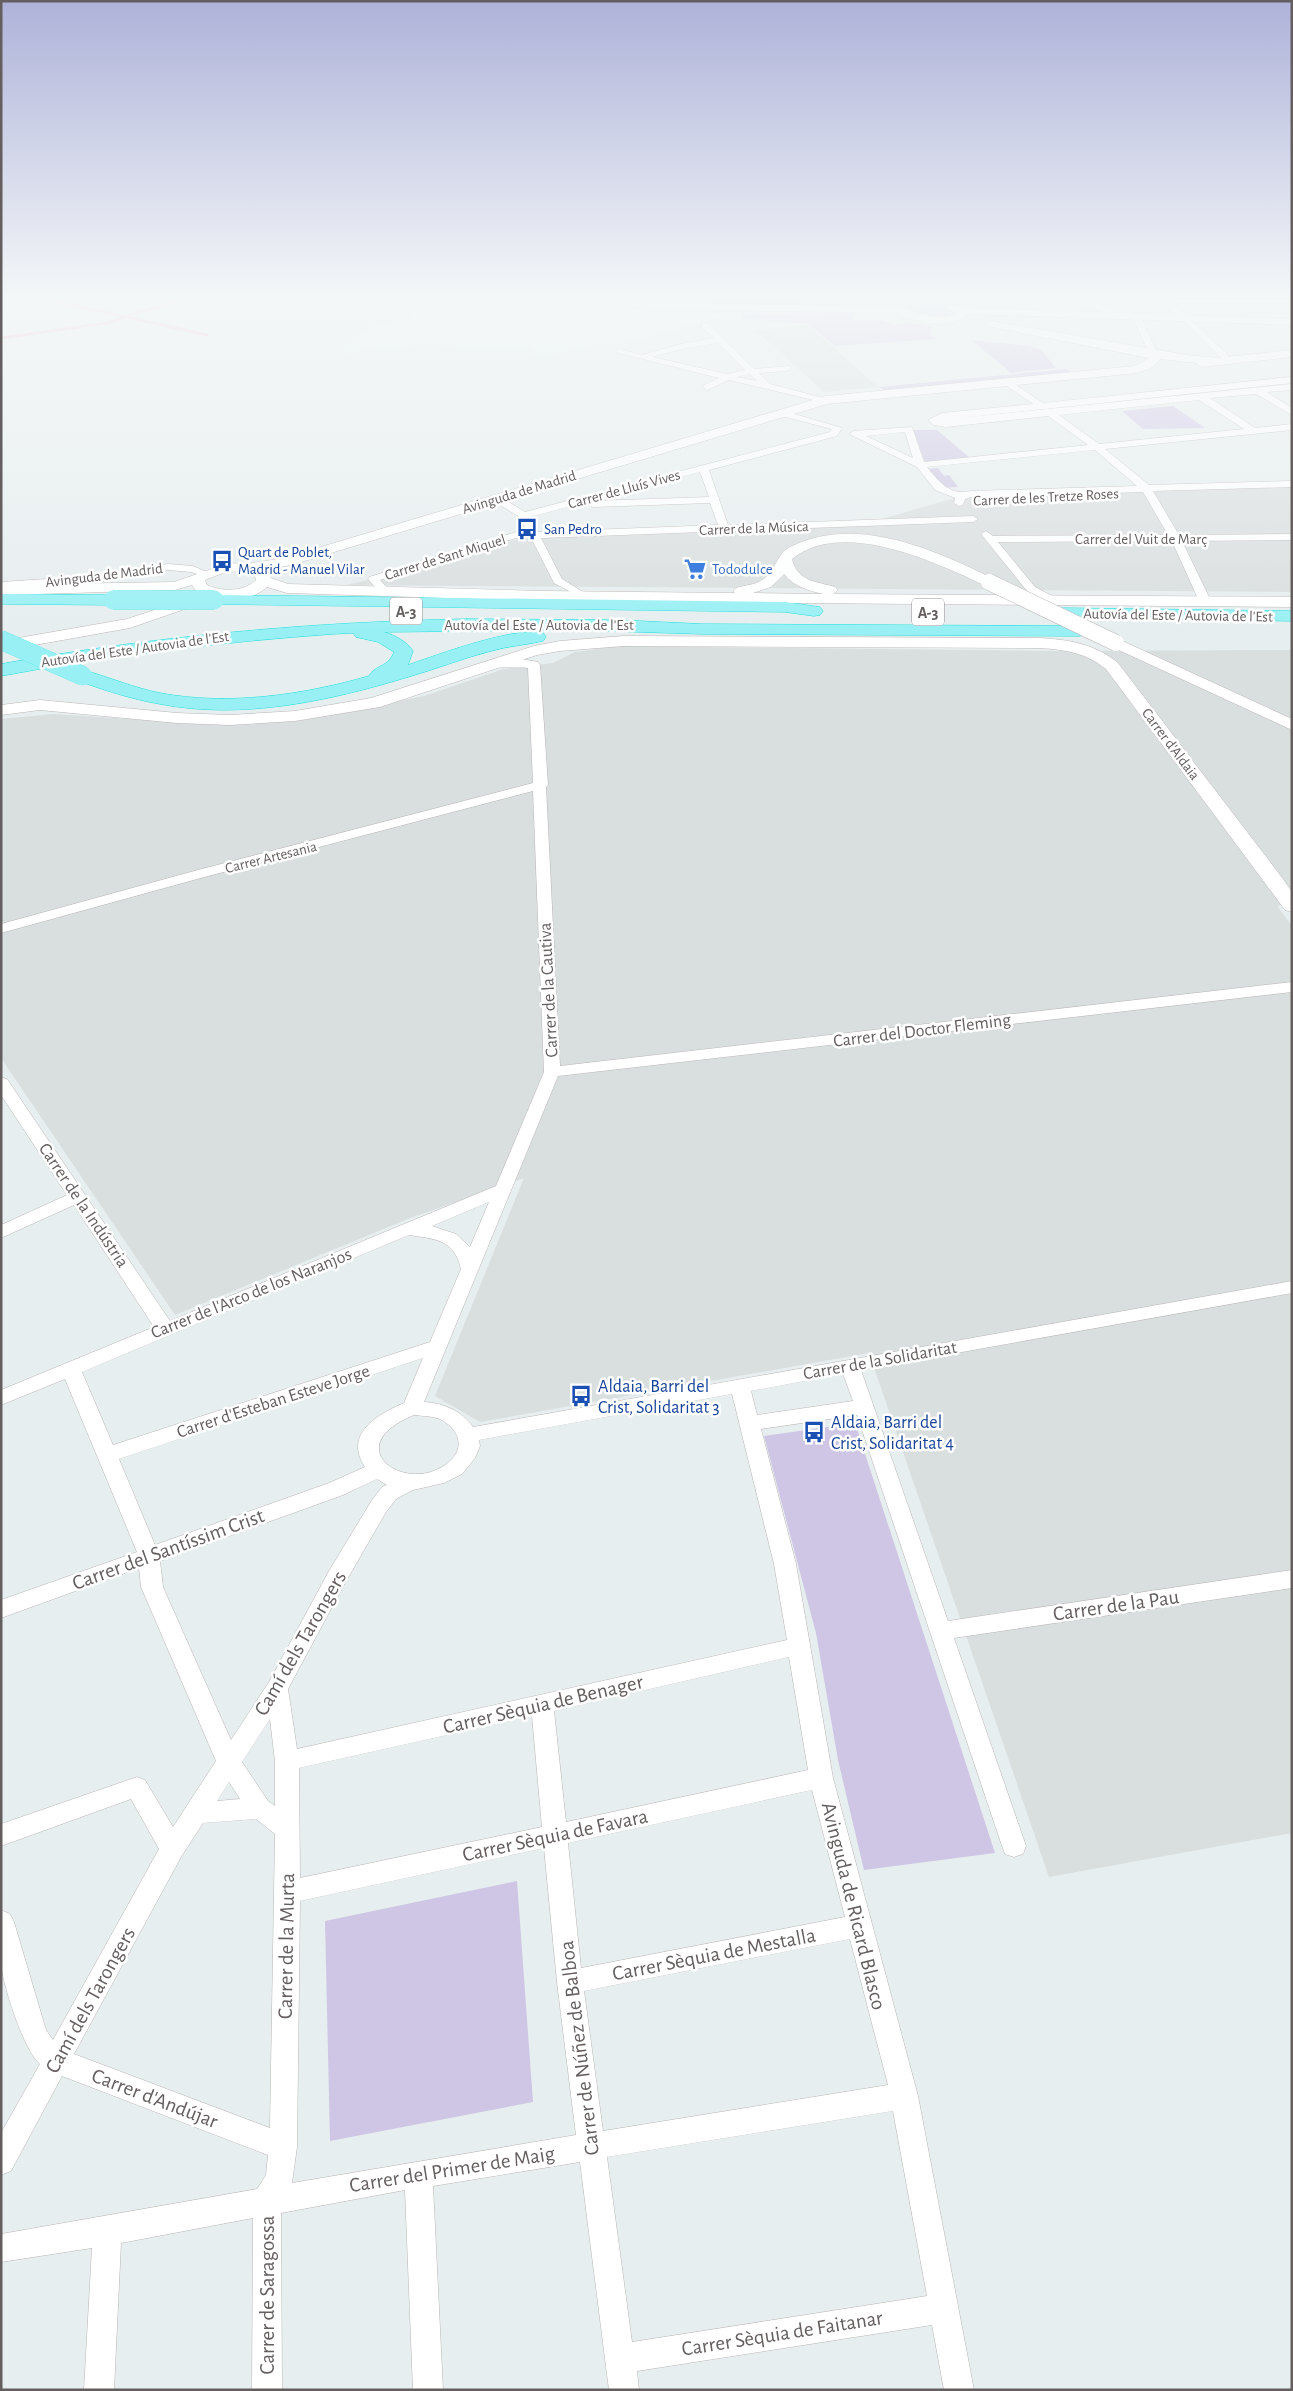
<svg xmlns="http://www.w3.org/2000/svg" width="1293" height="2391" font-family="'Alegreya Sans',sans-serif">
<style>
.industrial{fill:#d9dede}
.education{fill:#d5dedf}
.medical{fill:#e5faed}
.green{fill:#cec6e4}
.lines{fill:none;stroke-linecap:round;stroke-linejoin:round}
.stream{stroke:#f7aec2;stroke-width:3}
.street-casing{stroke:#bab4b4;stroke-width:1}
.secondary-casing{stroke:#bcb5b6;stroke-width:1}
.highway-casing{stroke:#15e1dc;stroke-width:1}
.street{fill:#fff;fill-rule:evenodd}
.secondary{fill:#fff;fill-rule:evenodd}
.highway{fill:#99f0f4;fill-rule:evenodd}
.secondary-bridge-casing{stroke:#bcb5b6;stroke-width:17;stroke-linecap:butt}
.highway-bridge-casing{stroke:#15e1dc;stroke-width:19;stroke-linecap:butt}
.secondary-bridge{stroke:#fff;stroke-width:16}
.highway-bridge{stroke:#99f0f4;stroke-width:19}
.labels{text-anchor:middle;stroke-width:5;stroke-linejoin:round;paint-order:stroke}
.far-street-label{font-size:15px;fill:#655e5f;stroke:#fff}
.far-transit-label{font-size:15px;fill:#164399;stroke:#fff;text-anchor:start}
.far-shop-label{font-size:15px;fill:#366cbe;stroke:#fff;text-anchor:start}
.shield{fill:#fff;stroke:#938e8f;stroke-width:1}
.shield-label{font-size:16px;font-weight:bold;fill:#655e5f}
.street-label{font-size:18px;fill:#655e5f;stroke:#fff}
.transit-label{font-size:18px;fill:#164399;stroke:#fff;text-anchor:start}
.near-street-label{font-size:21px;fill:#655e5f;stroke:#fff}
</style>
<rect width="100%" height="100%" fill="#e7eeef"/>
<path class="industrial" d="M1292 481V592L346 585 435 565 527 536 871 522 972 493Z
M618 646 1058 651 1292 650V903L1277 906 1292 926V1833L1049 1877 869 1353 480 1422 435 1396 524 1178 410 1218 175 1315 1 1058V719L53 714 144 720 292 722 424 696 504 669 553 663 575 652Z"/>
<path class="education" d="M808 325 878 387 824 392 755 330Z"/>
<path class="medical" d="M459 296 718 313 722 317 618 344H595L549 355 533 354 532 347H498L495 350 426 343 344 353V344L374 327 411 318 422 299 456 300Z"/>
<path class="green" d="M689 294H815L850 301 851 303 804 302 803 306 713 305V301H674Z
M913 305C925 304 947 303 955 314 937 321 921 315 904 309Z
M854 313 852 320H879L895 325 909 323 932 326 929 334 938 339 835 346 809 324 742 318 743 314Z
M971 340 1031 346 1042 351 1056 368 1009 373 1008 370Z
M1066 369 1074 373 884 391 880 387Z
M1173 406 1205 428 1143 429 1122 411Z
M913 430H937L970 458 925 462Z
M938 468 944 476 949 475 958 487 941 488 927 469Z
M855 1423 995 1853 864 1870 838 1760 816 1633 764 1436Z
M517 1881 533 2102 330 2141 325 1921Z"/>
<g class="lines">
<path class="stream" d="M23 294 207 335
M1 338 107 323 195 294"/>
<g class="street-casing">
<path id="street" d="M660 294H679L675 296Z
M940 294H948L949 307H943Z
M1066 294H1076L1126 314C1118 320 1074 301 1066 294Z
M1158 296 1167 299H1292V303H1173L1228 355 1229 359 1225 362 1184 321 1160 303Z
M1140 315 1144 317 1142 319 1158 355 1157 357 1150 355 1133 318Z
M702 323H708L754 369 790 366 791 368 787 371 759 373 770 384 831 400 826 403 729 380 707 390 703 387 704 385 719 378 615 352 619 349 642 355 681 344 714 338 702 327ZM718 343 745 370 727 374 652 357 681 349ZM750 374 757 381 736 377Z
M1292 377V383L940 420 1292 384V390L1267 392 1292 408V415L1256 394 1210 398 1255 428 1292 424V430L1105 449 1149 485 1292 481V487L1153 491 1179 535 1292 534V540L1182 541 1211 601 1205 604 1199 601 1172 541 998 542 1035 587 1056 598V602L1052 603 1027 591 981 534 986 531 993 536 1168 535 1143 492 971 497 965 499 963 505 959 506 954 503 955 498 935 490 917 467 849 434 854 431 912 427 924 462 1088 445 1048 416 946 427 934 425 928 420 942 413 1033 404 1004 384V380L1007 379 1043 403ZM1199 400 1244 429 1099 444 1059 415ZM905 432 913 458 866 436ZM1095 450 1137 486 971 491C950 496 939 482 927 467Z
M781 410 842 428 837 436 709 470 728 525 973 516 978 519 973 522 541 538 562 579 588 595 582 598 554 583 529 534 380 580 390 591 388 593H380L368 579 369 577 526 529 520 517 493 501V497H501L525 512 830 432 832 429 778 415 776 413ZM700 472 709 497 593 501 588 504 593 507 710 503 718 525 538 532 530 517Z
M168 564 193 566 211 574 206 577 191 572 168 570 92 583 1 588V582L92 576Z
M516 658 538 662 540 665 548 785 546 787 560 1066 1292 982V992L558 1076 424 1402C444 1403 462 1411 473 1427L1292 1281V1293L861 1370 948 1621 1292 1570V1588L954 1638 1026 1846 1023 1854 1014 1857 1005 1854 1002 1846 857 1415 761 1429 796 1564 833 1778 918 2096 974 2390H944L932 2325 637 2371 639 2390H609L580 2162 433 2186 443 2390H413L405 2190 281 2213 282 2390H252L253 2218 121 2243 114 2390H84L92 2248 1 2262V2234L257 2189 266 2175 268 2155 62 2076 11 2171 1 2175V2133L40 2064C24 2051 3 1985 1 1964 0 1947 1 1928 1 1910L10 1914 14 1922 46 2030 53 2040 159 1849 131 1799 1 1846V1824L137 1777 145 1780 173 1827 216 1761 141 1587 139 1568 1 1618V1600L137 1552 65 1379 1 1405V1390L154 1327 74 1205 1 1238V1225L67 1195 1 1095V1077L7 1079 170 1321 496 1186 544 1072 533 791 208 876 1 933V924L198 870 533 783 528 668C518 666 495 670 489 664L495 660ZM489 1202 470 1247 456 1234 432 1226ZM409 1235C435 1239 454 1239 461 1269L430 1342 113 1445 82 1372ZM423 1358 404 1403C378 1414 343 1434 365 1467L329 1483 155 1545 119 1459ZM843 1374 853 1401 757 1415 751 1391ZM732 1394 774 1564 787 1640 297 1749 288 1689 345 1583 386 1512 396 1499 413 1490 444 1483 462 1474 475 1458 480 1446 479 1440ZM414 1415C423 1416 432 1416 440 1419 456 1427 466 1444 452 1459 412 1500 333 1448 414 1415ZM377 1479 387 1485 382 1487 372 1500 329 1571 269 1682 231 1740 163 1587 160 1561 343 1495ZM789 1657 808 1770 566 1822 554 1711ZM532 1716 542 1827 300 1878 299 1768ZM270 1719 275 1761V1806L268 1801 242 1762ZM229 1782 240 1799 217 1801ZM812 1790 845 1917 581 1968 568 1843ZM256 1819 275 1834 270 2128 74 2054 181 1857 203 1823ZM544 1848 557 1982 576 2135 292 2183 297 2147 300 1901ZM850 1939 888 2085 603 2131 584 1991ZM893 2111 927 2296 632 2342 607 2157Z"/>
</g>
<g class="secondary-casing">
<path id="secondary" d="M413 294H447L428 300Z
M467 294H521L649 303 899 307C917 311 938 324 957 313L945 308V304L969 308 1292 319V325L969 314C951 330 916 324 897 313L649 309 472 297Z
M991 321 1187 355 1217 358 1292 350V357L1202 367 1196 363 1161 359 1151 368 1137 373 827 404 291 565 265 570 271 578 288 584 542 591 735 593 733 591 736 588C746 585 759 585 767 576 777 567 777 554 790 547 857 514 934 550 994 579L996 582 994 585H984C935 562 842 518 792 559 797 581 817 582 835 587L838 590 833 594 1292 597V607L542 601 287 593 267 587C252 601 228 601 209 596L211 598 208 601 130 628 1 651V641L127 619 202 594 196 591 192 585 175 590 1 595V585L174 582 229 563 247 564 284 558 826 396 1135 366 1149 358 987 326V322ZM240 571 255 576 256 580C243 592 223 592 207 585L205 580 223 573ZM784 574C795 587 809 591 824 594L753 593 771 587Z
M624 636 1041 638C1070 640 1095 644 1118 663L1283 879 1292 892V912L1285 910 1106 669C1086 653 1067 650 1041 648L624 646 560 651 537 655 380 707 295 721 230 725 177 723 40 710 1 715V705L40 700 177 713 230 715 295 711 371 698 534 646 560 641Z
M1116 638 1292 719V730L1110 646 1108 643 1110 640Z"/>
</g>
<g class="highway-casing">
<path id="highway" d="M1 594 113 595 119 596 122 600 119 604 113 605 1 604Z
M214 595 785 602 820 607 823 611 820 615 814 616 785 612 208 604 205 600 208 596Z
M1064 608 1292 611V621L1058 617 1055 613 1058 609Z
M467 619 618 620 702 624 1079 626 1085 627 1088 631 1085 635 1079 636 702 634 577 630 384 632C396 636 406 641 413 651L408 665C437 655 515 626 543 633L546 637 543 641C526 645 508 646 491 651 463 658 436 669 408 677 329 701 242 720 160 704 131 699 104 690 76 680L74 676 76 672 83 670C109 677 134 688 160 693 228 706 303 695 369 676 376 664 388 668 394 652L378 642 356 637 353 633 333 634C222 642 112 655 1 676V664C156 636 310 622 467 619Z"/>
</g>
<use href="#street" class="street"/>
<use href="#secondary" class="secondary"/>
<use href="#highway" class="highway"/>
<g class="secondary-bridge-casing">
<path id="secondary-bridge" d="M989 582 1116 643"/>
</g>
<g class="highway-bridge-casing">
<path id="highway-bridge" d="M113 600H214
M1 640 83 676"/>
</g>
<use href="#secondary-bridge" class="secondary-bridge"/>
<use href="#highway-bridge" class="highway-bridge"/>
</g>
<linearGradient id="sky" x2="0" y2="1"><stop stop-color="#aeb2d9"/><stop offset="0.47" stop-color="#f4f7f8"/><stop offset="1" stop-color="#f4f7f8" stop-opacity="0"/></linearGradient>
<rect width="1293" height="629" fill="url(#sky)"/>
<defs>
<g id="bus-bare" transform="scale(1.725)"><path d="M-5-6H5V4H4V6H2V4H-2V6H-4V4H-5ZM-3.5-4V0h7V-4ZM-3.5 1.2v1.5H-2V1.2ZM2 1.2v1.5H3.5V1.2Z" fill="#1a4fb4" stroke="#fff" stroke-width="2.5" paint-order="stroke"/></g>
<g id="supermarket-bare" transform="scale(1.725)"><path d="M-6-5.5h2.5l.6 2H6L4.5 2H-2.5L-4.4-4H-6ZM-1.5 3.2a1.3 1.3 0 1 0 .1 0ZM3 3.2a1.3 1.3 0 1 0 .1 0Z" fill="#3f7fe0" stroke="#fff" stroke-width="2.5" paint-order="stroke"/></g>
</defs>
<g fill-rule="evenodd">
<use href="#bus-bare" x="527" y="529"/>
<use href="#bus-bare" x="222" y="561"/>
<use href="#supermarket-bare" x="695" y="569"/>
<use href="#bus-bare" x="581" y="1396"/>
<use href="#bus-bare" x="814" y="1432"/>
</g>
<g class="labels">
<g class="far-street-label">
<text transform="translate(624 489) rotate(-15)" y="5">Carrer de Lluís Vives</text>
<text transform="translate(519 492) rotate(-17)" y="5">Avinguda de Madrid</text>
<text transform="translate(1046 497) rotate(-3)" y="5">Carrer de les Tretze Roses</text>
<text transform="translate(754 528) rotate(-2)" y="5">Carrer de la Música</text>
<text x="1141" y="544">Carrer del Vuit de Març</text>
<text transform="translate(445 557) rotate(-17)" y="5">Carrer de Sant Miquel</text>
<text transform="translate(104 575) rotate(-7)" y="5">Avinguda de Madrid</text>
<text transform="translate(1178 615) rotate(1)" y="5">Autovía del Este / Autovia de l'Est</text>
<text x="539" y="630">Autovía del Este / Autovia de l'Est</text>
<text transform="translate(135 649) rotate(-8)" y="5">Autovía del Este / Autovia de l'Est</text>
<text transform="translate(1171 744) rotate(53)" y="5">Carrer d'Aldaia</text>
<text transform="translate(271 857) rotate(-14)" y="5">Carrer Artesania</text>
</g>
<g class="far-transit-label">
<text x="544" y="534">San Pedro</text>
<text x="238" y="557">Quart de Poblet,<tspan x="238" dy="17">Madrid - Manuel Vilar</tspan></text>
</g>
<g class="far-shop-label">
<text x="712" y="574">Tododulce</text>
</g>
<g class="shield">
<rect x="390" y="597.5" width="32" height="27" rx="4"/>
<rect x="912" y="598.5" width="32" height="27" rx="4"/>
</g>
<g class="shield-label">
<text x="406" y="617">A-3</text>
<text x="928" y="618">A-3</text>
</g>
<g class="street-label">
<text transform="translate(548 990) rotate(-93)" y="6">Carrer de la Cautiva</text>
<text transform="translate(922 1030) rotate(-7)" y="6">Carrer del Doctor Fleming</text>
<text transform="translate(84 1205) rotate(56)" y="6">Carrer de la Indústria</text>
<text transform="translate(251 1293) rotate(-22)" y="6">Carrer de l'Arco de los Naranjos</text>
<text transform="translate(880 1360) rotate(-10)" y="6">Carrer de la Solidaritat</text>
<text transform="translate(273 1401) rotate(-18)" y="6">Carrer d'Esteban Esteve Jorge</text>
</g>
<g class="transit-label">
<text x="598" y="1392">Aldaia, Barri del<tspan x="598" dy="21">Crist, Solidaritat 3</tspan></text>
<text x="831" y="1428">Aldaia, Barri del<tspan x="831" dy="21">Crist, Solidaritat 4</tspan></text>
</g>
<g class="near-street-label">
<text transform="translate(168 1549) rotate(-20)" y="7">Carrer del Santíssim Crist</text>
<text transform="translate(1116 1605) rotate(-8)" y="7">Carrer de la Pau</text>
<text transform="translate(300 1643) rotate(-60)" y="7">Camí dels Tarongers</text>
<text transform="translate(543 1704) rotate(-13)" y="7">Carrer Sèquia de Benager</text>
<text transform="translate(555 1835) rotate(-12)" y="7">Carrer Sèquia de Favara</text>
<text transform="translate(854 1906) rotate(76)" y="7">Avinguda de Ricard Blasco</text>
<text transform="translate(286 1946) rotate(-89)" y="7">Carrer de la Murta</text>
<text transform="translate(714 1954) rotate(-11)" y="7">Carrer Sèquia de Mestalla</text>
<text transform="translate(90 2000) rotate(-61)" y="7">Camí dels Tarongers</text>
<text transform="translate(579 2048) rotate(-97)" y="7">Carrer de Núñez de Balboa</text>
<text transform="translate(155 2098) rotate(21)" y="7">Carrer d'Andújar</text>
<text transform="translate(452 2169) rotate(-9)" y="7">Carrer del Primer de Maig</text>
<text transform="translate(267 2295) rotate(-90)" y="7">Carrer de Saragossa</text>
<text transform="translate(782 2333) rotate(-9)" y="7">Carrer Sèquia de Faitanar</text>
</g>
</g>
<rect width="1293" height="2391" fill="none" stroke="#655e5f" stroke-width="5"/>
</svg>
